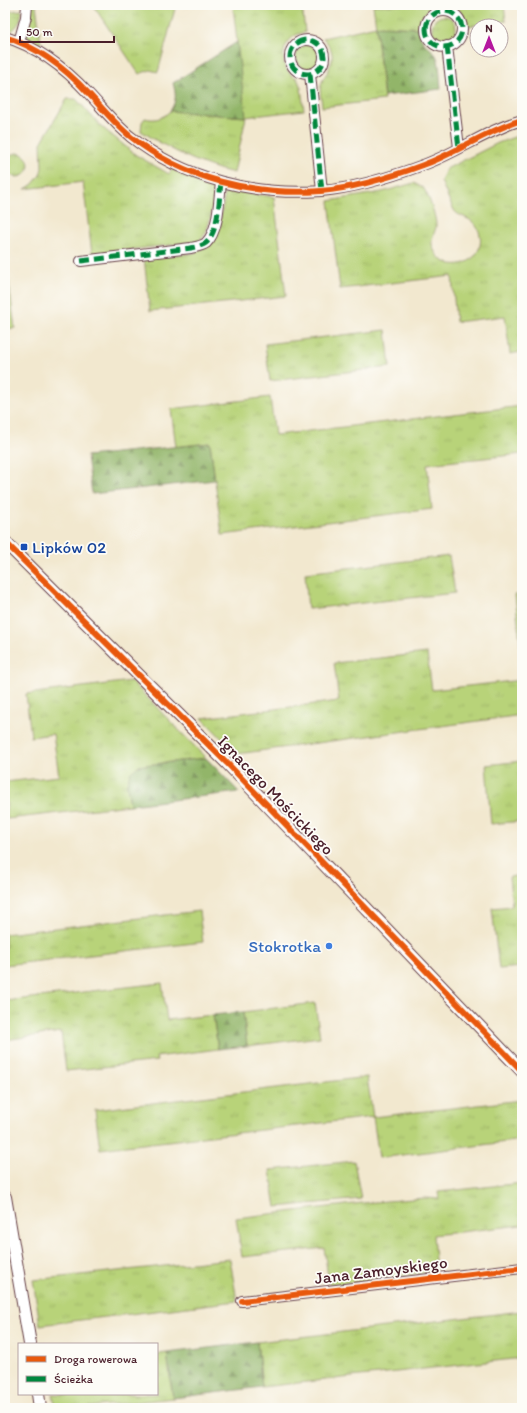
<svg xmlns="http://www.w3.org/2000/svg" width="527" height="1413" font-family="Itim,sans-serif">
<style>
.grass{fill:url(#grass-tufts);stroke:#817952}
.forest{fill:url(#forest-firs);stroke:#6e6a4a}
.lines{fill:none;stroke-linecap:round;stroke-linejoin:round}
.minor-casing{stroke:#633d44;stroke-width:12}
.tertiary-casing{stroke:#633d44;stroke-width:14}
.minor{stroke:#fff;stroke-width:10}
.tertiary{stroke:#fff;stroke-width:12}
.quiet{stroke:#00873e;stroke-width:5;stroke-dasharray:10 5;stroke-linecap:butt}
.cycleway-casing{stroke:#fdfcf7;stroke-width:8}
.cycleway{stroke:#e8590c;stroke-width:6}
.transit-dot{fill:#1a4fb4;stroke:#fdfcf7;stroke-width:1.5}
.shop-dot{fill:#3f7fe0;stroke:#fdfcf7;stroke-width:1.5}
.labels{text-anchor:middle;stroke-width:3.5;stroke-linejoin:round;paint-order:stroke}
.transit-label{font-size:17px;fill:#164399;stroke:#fdfcf7;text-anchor:start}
.street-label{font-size:17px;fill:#4a1f2b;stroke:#fdfcf7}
.shop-label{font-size:17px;fill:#366cbe;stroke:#fdfcf7;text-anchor:end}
</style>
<defs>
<pattern id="grass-tufts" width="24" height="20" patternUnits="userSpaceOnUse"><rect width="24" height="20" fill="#b8d379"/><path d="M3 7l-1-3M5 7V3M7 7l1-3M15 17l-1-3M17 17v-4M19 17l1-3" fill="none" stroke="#a0b569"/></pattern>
<pattern id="forest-firs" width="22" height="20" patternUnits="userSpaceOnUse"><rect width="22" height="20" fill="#92b569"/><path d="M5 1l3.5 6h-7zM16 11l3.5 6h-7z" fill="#799357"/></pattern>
</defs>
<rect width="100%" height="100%" fill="#fdfcf7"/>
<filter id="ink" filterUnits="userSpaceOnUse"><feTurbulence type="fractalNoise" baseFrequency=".025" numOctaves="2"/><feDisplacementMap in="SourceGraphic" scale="8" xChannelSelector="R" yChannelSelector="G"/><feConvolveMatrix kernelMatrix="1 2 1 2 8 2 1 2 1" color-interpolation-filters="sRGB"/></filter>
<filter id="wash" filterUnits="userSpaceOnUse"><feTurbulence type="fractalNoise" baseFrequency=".012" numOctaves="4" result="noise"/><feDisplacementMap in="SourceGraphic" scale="16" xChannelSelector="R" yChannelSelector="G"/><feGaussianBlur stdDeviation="0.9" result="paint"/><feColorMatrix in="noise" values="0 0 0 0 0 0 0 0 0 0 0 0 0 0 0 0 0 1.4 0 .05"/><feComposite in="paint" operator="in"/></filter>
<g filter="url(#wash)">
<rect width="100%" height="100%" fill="#f2e8cf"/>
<path class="grass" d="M31 5H36L41 42 37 47 29 42 27 37Z
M93 5H176L158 72 150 70 139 74Z
M233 5H302L305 32C302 33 298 34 296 35 279 45 279 71 297 78L301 88 304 110 246 117 234 173C199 165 171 150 141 131L142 122 145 118C155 121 163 118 170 111L245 117Z
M373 5H440C428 7 420 16 419 28L376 26 384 100 322 107C322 101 319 92 321 86 323 75 328 74 330 66 335 55 331 46 323 38L376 26Z
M448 5H504L506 21 468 26C465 16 460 7 448 5Z
M22 10C21 20 19 26 10 32L5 30V12Z
M432 28a12 12 0 1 1 24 0a12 12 0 1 1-24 0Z
M296 57a12 12 0 1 1 24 0a12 12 0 1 1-24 0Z
M67 99H76L103 128 136 155 169 174 172 169 211 184 214 188C214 200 210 231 201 239 200 240 198 241 196 242L92 254 83 182 25 189 33 184 40 175 42 168 41 143Z
M520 135 522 152V352L510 354 505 316 456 322 452 276 340 289 329 201 382 192 414 183C417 185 422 187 424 189 429 196 437 219 436 227 434 236 429 240 434 250 442 269 469 269 478 251 484 239 479 223 466 218 461 215 457 215 454 210 449 201 445 190 441 181L446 169 498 143Z
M5 165a12 12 0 1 1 24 0a12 12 0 1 1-24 0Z
M230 190 274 197 286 296 150 311 144 258 194 253 211 244 219 227 225 193Z
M5 261H6L15 328 5 329Z
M386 330 390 367 270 381 265 344Z
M270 397 275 435 522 406V454L427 464 432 509 222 535 210 443 176 447 171 409Z
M449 556 455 593 308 609 305 573Z
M522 594V660L515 595Z
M427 653 432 690 522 680V715L237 754 202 718 339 701 334 663Z
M131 681 206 758 138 766 127 783 130 805 7 819 5 782 59 776 53 734 31 737 26 694Z
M522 761V821L491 824 486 765Z
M522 875V967L499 969 492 908 512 906 509 877Z
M199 911 203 942 5 965V934Z
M162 983 167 1020 213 1015 218 1049 156 1057 157 1061 66 1071 61 1032 5 1040V1001Z
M315 1003 320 1037 247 1046 243 1012Z
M367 1077 373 1117 522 1100V1140L379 1158 373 1117 100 1149 95 1110Z
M354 1161 361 1199 276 1207 270 1170Z
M522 1183V1225L433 1235 436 1272 329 1285 324 1248 242 1257 236 1218 363 1203 425 1198 439 1199 438 1192Z
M230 1259 237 1301 40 1325 33 1280Z
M522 1311V1358L262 1387 257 1342Z
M167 1353 173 1398 80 1408H56L53 1394H157V1354Z"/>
<path class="forest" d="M376 26 419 28C420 48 433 45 438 60 440 69 440 80 441 89L384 96Z
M237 42 246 117 170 111C177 101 176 94 173 83Z
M210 443 215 480 92 494 87 456Z
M206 758 239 792 130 805 127 784 130 773 138 766Z
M243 1012 247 1046 218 1049 213 1015Z
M257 1342 262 1387 173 1398 167 1353Z"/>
</g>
<g filter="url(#ink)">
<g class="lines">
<g class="minor-casing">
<path id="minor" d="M426 29a18 18 0 1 1 36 0a18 18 0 1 1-36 0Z
M5 37C38 47 66 69 89 94 103 109 115 124 131 137 184 179 254 196 321 191 356 188 391 177 423 165 457 153 487 130 522 120
M290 57a17 17 0 1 1 34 0a17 17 0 1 1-34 0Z
M19 42 26 17 27 5
M447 46 459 148
M310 74 322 191
M81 261 191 248C195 247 202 246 206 243 219 231 219 199 221 182
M242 1301 522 1268"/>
</g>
<g class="tertiary-casing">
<path id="tertiary" d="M5 542 227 763 522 1071
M5 1197 30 1344
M38 1394 40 1408"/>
</g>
<use href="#minor" class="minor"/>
<use href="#tertiary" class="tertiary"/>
<path class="quiet" d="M426 29a18 18 0 1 1 36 0a18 18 0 1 1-36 0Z
M290 57a17 17 0 1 1 34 0a17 17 0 1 1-34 0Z
M447 46 459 148
M310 74 322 191
M81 261 191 248C195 247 202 246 206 243 219 231 219 199 221 182"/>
<g class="cycleway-casing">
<path id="cycleway" d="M5 37C38 47 66 69 89 94 103 109 115 124 131 137 184 179 254 196 321 191 356 188 391 177 423 165 457 153 487 130 522 120
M5 542 227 763 522 1071
M242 1301 522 1268"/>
</g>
<use href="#cycleway" class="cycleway"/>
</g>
</g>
<rect class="transit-dot" x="20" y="543" width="8" height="8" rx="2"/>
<circle class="shop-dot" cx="329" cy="946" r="4"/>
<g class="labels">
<g class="transit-label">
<text x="32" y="553">Lipków 02</text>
</g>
<g class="street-label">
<text transform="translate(276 795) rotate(46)" y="6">Ignacego Mościckiego</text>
<text transform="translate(381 1270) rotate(-7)" y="6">Jana Zamoyskiego</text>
</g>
<g class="shop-label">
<text x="321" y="952">Stokrotka</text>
</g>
</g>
<rect width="527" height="1413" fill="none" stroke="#fdfcf7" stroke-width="20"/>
<rect x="18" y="1343" width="140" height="52" fill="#fdfcf7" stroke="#b5a4a5"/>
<rect x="26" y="1356" width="20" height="6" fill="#e8590c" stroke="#b5a4a5"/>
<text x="54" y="1363" font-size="12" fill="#4a1f2b">Droga rowerowa</text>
<rect x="26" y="1376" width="20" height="6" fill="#00873e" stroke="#b5a4a5"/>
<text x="54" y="1383" font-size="12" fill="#4a1f2b">Ścieżka</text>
<g transform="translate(489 38)"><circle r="19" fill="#fdfcf7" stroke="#b5a4a5"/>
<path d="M0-3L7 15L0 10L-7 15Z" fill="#b5179e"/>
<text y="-6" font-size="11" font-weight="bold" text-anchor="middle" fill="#4a1f2b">N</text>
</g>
<path d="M20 36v6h94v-6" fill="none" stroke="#4a1f2b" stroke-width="2"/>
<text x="26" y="36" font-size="12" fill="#4a1f2b" stroke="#fdfcf7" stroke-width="3" paint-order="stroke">50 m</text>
</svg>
